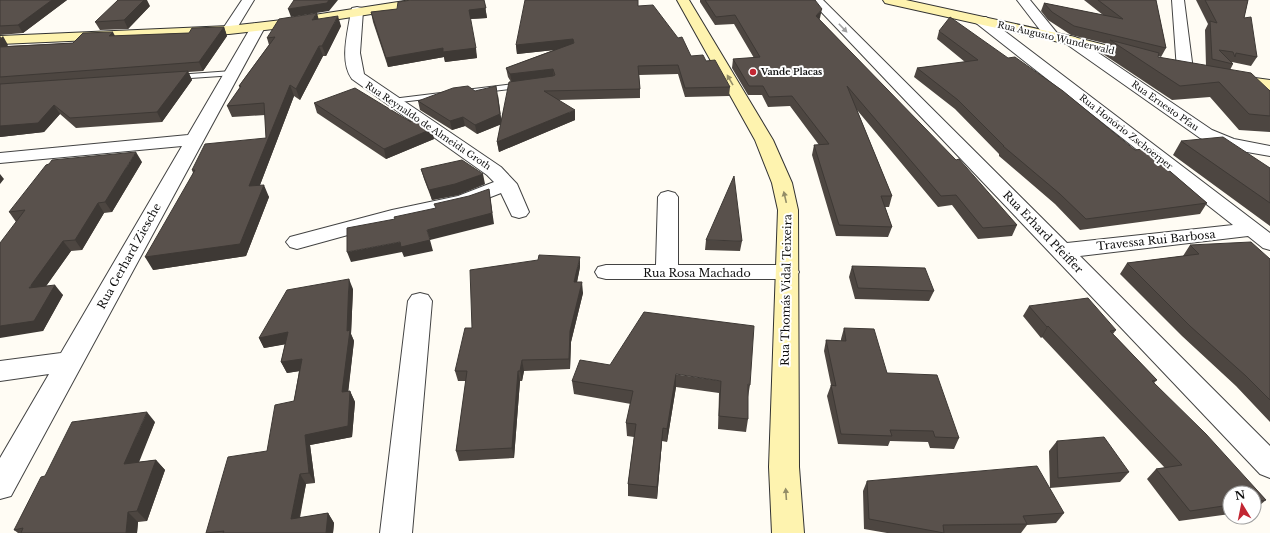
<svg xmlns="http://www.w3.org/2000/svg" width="1270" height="533" font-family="'Libre Baskerville',serif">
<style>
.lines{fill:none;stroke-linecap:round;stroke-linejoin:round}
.lane-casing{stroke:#434343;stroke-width:2}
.street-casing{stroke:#434343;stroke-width:2}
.secondary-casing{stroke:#323232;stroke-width:2}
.lane{fill:#fff;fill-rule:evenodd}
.street{fill:#fff;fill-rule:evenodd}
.secondary{fill:#fef3af;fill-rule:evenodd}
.wall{fill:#4d4641}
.shaded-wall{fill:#3e3935}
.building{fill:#59514c;stroke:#3e3935}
.oneway{fill:#9f9f9f}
.oneway2{fill:#938d67}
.poi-dot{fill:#c22733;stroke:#fff;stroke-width:1.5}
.labels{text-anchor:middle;stroke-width:4;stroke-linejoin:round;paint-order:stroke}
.far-street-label{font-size:9px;fill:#101010;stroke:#fff}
.far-poi-label{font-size:9px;font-weight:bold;fill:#101010;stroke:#fff;text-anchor:start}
.street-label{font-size:11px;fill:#101010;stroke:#fff}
</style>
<rect width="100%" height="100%" fill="#fffcf4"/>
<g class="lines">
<g class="lane-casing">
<path id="lane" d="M232 71H235V75L176 79 172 77 176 75Z
M523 83H526V87L392 103 388 101 392 99Z"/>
</g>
<g class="street-casing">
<path id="street" d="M242 0H254L234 33H224L222 30Z
M810 0H823L1067 243 1233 225 976 23 974 20 976 17H986L1270 233V250L1263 248 1248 236 1080 256 1270 446V478L1260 474Z
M1017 0H1030L1057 33 1059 36 1057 39 1052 40 1047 39Z
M1172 0H1184L1193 70 1190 73 1185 75 1180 73 1177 70Z
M357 7 362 8 363 11 360 53 364 74 501 167 517 184 529 212 526 216 519 218 512 216 501 193 470 205 395 222 297 249 290 247 286 242 290 237 392 210 458 196 494 182 487 175 352 79C339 61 348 32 351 11L352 8Z
M258 23 263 24 265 27 11 496 0 499V458L49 374 0 381V361L61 353 182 146 0 163V153L188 135 251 27 253 24Z
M1070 36 1075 37 1212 130 1234 139 1270 146V156L1224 148 1200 138 1065 43 1063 40 1065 37Z
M668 191 675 193 678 197V265H788L796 267 799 272 796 277 788 279H606L598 277 595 272 598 267 606 265H656L658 197 661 193Z
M420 293 428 295 432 301 412 533H380L408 301 412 295Z"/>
</g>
<g class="secondary-casing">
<path id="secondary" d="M411 0H441L439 3 435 4 282 28 229 34 0 44V36L229 26 282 20Z
M677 0H689L773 140 792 183 798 210 799 467 804 533H772L769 467 778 210 772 183 755 140Z
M883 0H906L1070 36 1140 54 1142 57 1140 60 1135 61 1068 44 889 4 885 3Z
M1233 75 1270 80V90L1228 83 1225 80 1228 77Z"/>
</g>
<use href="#lane" class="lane"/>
<use href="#street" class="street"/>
<use href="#secondary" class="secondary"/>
</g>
<path class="wall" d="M0 0H67L23 33 0 35Z
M484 0 487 18 470 19 477 58 445 62 444 57 388 67 373 22 371 12Z
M700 0H815L820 18 819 19 1017 225 1012 236 978 239 952 205 938 207 857 110 892 196 889 207H885L892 227 888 237 836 236 812 155 814 145H819L790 106 768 107 762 95H748L732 68 733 59 754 58 734 24 715 25 700 2Z
M1084 0H1156L1166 48 1161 57 1158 56V57L1206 66 1205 30 1208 24 1196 0H1248L1244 18 1257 57 1251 66 1232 62 1233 64 1230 70 1270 91V132L1239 130 1210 97 1172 100 1103 54 1108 44 1071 35 1048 20 1041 11 1044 3 1103 15Z
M150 6 128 29 100 30 95 22Z
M638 6 691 56 706 61 730 87 729 96 685 97 678 74 639 75 640 89V98L558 100 575 120 499 152 497 142 501 124 477 134 465 126 452 130 420 110 418 101 501 121 511 82 508 77 506 68 554 50 517 54 516 45Z
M319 19 341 26 326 56H323L300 100 294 96 260 185 269 197 246 256 153 270 193 173 192 170 266 138 265 115 232 117 227 106 240 88 239 86 269 45 267 38Z
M224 27 227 36 203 71 188 72 192 80 162 122 76 128 60 114 44 132 0 137V36L8 45 7 46 73 43 115 36 189 33Z
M939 31 1135 150 1159 162 1207 203 1200 214 1080 230 1055 204 999 156V154L955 109 914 77 917 68 965 62 937 39Z
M314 103 409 121 407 112 434 139 386 159 317 113Z
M1181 141 1270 168V226L1173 155Z
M142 162 112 212 104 213 82 250 71 251 46 286 63 295 43 331 16 222 9 212Z
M421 169 485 184 458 195 432 200 424 179Z
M706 240 742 241 740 251 705 250Z
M1190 245 1270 259V422L1236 386 1182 336 1120 274 1127 263 1183 256Z
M852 266 934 291 929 301 855 299 849 277Z
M580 267 577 282 583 293 571 342 570 369 524 371 522 381H520L514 458 459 461 456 451 466 381H458L455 371 472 328Z
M353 289 351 334 354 341 348 391H350L355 402 352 437 310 445 315 483 306 484 300 518 328 513 334 523 333 533H206L267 451 294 401 299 371 287 373 281 362 285 344 264 348 259 338Z
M1029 306 1116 330 1113 334 1157 380 1154 383 1266 500 1254 510V493H1230V514L1179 521 1147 479 1156 469 1165 468 1042 337 1041 338 1023 316Z
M844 328 887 373 959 438 954 449 930 448 928 442 890 441 888 446 838 444 827 396 831 385 824 351 826 340 841 341V339Z
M610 365 750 385 748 397V419L746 432 718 429 719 393 676 387 667 442 662 441 657 499 628 496V484L634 437 627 436 626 423 631 404 574 394 572 381Z
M155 422 138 462 156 460 165 470 147 521 138 522 137 533H18L14 530Z
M1057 441 1129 472 1120 482 1050 488 1049 451Z
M867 481 1064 513 1056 523 1027 525 1021 533H887L864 529 863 491Z"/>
<path class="shaded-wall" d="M52 0H67L23 33 18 25Z
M144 0H147L150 6 128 29 124 20Z
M329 0H338L329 11 291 17 288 9Z
M484 0 487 18 470 19 469 10Z
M822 9 820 18 814 25 816 16Z
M317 13 320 24 312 20Z
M338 16 341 26 326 56 322 46Z
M224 27 227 36 203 71 199 62Z
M113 32 117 40 109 36Z
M3 36 8 45 0 52V39Z
M573 39V48L517 54 516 45Z
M319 46 323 56 300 100 296 89Z
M443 48H476L477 58 445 62 444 57 388 67 386 58Z
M553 69 554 78 512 83 510 74Z
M188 71 192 80 162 122 157 112Z
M290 85 294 96 255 198 249 186Z
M498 95 502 124 477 134 475 125Z
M54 105 60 114 44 132 0 137V126Z
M575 110V120L499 152 497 142Z
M463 117 465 126 452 130 450 121Z
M432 129 434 139 386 159 384 149Z
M136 152 142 162 112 212 105 202Z
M0 174 4 179 0 184Z
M483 174 485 184 458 195 432 200 429 190Z
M264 185 269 197 246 256 153 270 145 257Z
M489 189 494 224 430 240 427 230Z
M98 203 104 213 82 250 75 240Z
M430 240 433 251 404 257 402 252 351 262 347 252 400 242Z
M63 241 71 251 37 299 29 288Z
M580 257V267L575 292 574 282Z
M349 279 353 289 351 334 354 341 347 403 342 392 347 331Z
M582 282 583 293 571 342 570 369 569 359 570 331Z
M55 285 63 295 43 331 0 338V326Z
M1048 326 1042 337 1041 338 1047 327Z
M288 332 293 343 264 348 259 338Z
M302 359 307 370 287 373 281 362Z
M522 360 524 371 522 381 520 371Z
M518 371 520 381 514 458 512 448Z
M676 374V387L667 442V429Z
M350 391 355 402 352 437 310 445 315 483 309 473 305 435Z
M147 412 155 422 134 475 124 464Z
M663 428 662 441 657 499V487Z
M156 460 165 470 147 521 137 511Z
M300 474 306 484 297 529 291 519Z
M128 512 138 522 137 533H126Z
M328 513 334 523 333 533H326Z"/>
<path class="building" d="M0 0H52L18 25 0 26Z
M118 0H144L124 20 95 22Z
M294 0H329L327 3 288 9Z
M411 0H484L486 8 469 10 476 48 443 52V48L386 58 371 12 397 9 398 2Z
M525 0H638V6L653 5 678 38 682 37 691 56 703 55 706 61 715 60 730 87 685 88 678 65 638 66 640 89 544 91 575 110 497 142 509 82 553 76 555 75 553 69 510 74 506 68 574 43 573 39 516 45Z
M705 0H815L822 9 816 16 956 160 959 159 1017 225 983 228 956 195 941 196 847 86 892 196H881L892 227 839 225 814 145 829 144 792 96 769 97 763 86H749L733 59 760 57 735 15 716 17Z
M1098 0H1156L1166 48 1074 26 1052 12 1044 3 1123 19Z
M1205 0H1248L1244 18 1251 17 1257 57 1236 53 1235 57 1233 52 1219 50 1233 64 1212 59 1210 21 1217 23Z
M317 13 312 20 338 16 322 46H319L296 89 290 85 249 186 264 185 240 244 145 257 195 170H192L205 144 266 138 264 103 227 106 241 86H239L275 37 267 38 279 19Z
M950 17 1008 58 1015 57 1063 91 1135 150 1151 148 1162 156 1158 161 1207 203 1086 219 1060 194 1003 146H1004L958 100 917 68 978 60 939 31Z
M224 27 199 62 0 77V47L73 43 83 33 113 32 109 36 189 33 192 28Z
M1110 40 1159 53 1158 57 1251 73 1270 91V116L1249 114 1219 82 1180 86Z
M188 71 157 112 70 118 54 105 38 123 0 126V84Z
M468 86 475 91 496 86 500 114 475 125 463 117 450 121 418 101 453 88Z
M355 88 411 122 407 112 432 129 384 149 314 103Z
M1223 137 1270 168V203L1181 141Z
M136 152 105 202 98 203 75 240 63 241 29 288 55 285 34 321 0 326V243L25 210 9 212 46 165 49 164 52 160Z
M462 160 483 174 455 184 429 190 421 169Z
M734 176 742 241 706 240Z
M489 189 492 213 427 230 430 240 401 247 400 242 347 252V228L395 219 394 217 436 208 434 204 469 196Z
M1251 242 1270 259V400L1246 376 1190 326 1127 263 1199 254 1190 245Z
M539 255 580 257 574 282H582L570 331 569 359 522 360 520 371H518L512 448 456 451 467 371H455L465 328H472L470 270 538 260Z
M852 266 925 268 934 291 858 288Z
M349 279 347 331 350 330 342 392 350 391 348 426 305 435 309 473 300 474 291 519 328 513 326 533H223L224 531 206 533 228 457 267 451 275 405 294 401 302 359 281 362 288 332 259 338 287 290Z
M1088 298 1116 330 1110 331 1157 380 1152 381 1206 434 1266 500 1254 502V493H1230V505L1190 511 1156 469 1182 465 1048 326 1047 327 1029 306Z
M644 312 754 326 750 385 748 384V419L719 416 721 381 676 374 667 429 663 428 657 487 628 484 636 424 626 423 633 391 572 381 580 360 610 365Z
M844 328 874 329 887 373 937 375 959 438 935 437 933 431 890 430 892 436 841 434 831 385 836 386 826 340 846 341Z
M147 412 124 464 156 460 137 511 128 512 126 533H21L23 528 14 530 41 477 45 476 72 422Z
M1104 437 1129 472 1058 478 1057 441Z
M1037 466 1064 513 1023 516 1027 524 943 525 944 533 869 519 867 481Z"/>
<defs><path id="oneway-solid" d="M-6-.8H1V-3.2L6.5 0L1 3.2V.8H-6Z"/></defs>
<use class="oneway" href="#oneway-solid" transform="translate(843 28) rotate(46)"/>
<g class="oneway2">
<use href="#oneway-solid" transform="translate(730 80) rotate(-120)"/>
<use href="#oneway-solid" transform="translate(785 197) rotate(-103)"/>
<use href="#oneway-solid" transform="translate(786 494) rotate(-94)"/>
</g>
<circle class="poi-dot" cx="753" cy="72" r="4"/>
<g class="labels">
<g class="far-street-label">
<text transform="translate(1056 38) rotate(13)" y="3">Rua Augusto Wunderwald</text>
<text transform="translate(1165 106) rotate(35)" y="3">Rua Ernesto Pfau</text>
<text transform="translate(428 126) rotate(34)" y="3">Rua Reynaldo de Almeida Groth</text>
<text transform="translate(1126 132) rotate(38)" y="3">Rua Honório Zschoerper</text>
</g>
<g class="far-poi-label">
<text x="761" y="75">Vande Placas</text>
</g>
<g class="street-label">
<text transform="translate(1043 232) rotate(46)" y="4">Rua Erhard Pfeiffer</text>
<text transform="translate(1156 240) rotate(-6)" y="4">Travessa Rui Barbosa</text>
<text transform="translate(129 256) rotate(-61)" y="4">Rua Gerhard Ziesche</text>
<text x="697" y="277">Rua Rosa Machado</text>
<text transform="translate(786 290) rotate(-89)" y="4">Rua Thomás Vidal Teixeira</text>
</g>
</g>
<g transform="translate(1242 505) rotate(350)"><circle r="19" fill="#ffffff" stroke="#9f9f9f"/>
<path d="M0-3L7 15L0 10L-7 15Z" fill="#c22733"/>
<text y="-6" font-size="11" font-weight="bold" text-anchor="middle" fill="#101010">N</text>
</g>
</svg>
